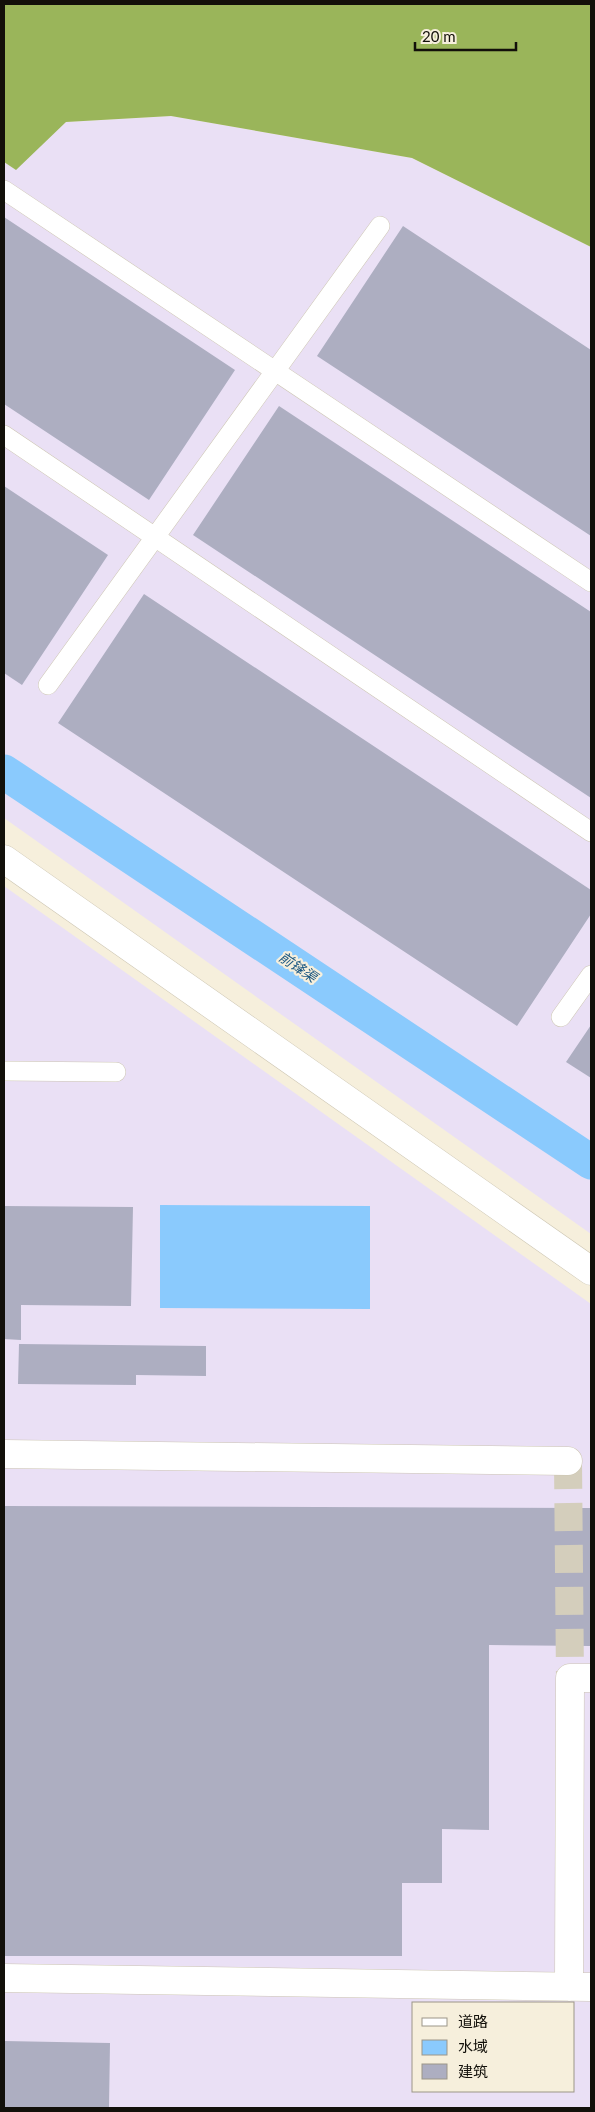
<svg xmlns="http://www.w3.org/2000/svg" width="595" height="2112" font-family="Lato,'Noto Sans SC',sans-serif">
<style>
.industrial{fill:#eae0f5;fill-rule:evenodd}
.forest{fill:#9ab55a}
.water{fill:#8acafd}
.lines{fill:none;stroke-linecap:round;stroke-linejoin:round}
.canal{stroke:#8acafd;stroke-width:35}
.building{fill:#adaec1}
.street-tunnel{stroke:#d4cebc;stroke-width:28;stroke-dasharray:28 14;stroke-linecap:butt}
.lane-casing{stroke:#cdc6b3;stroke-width:20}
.street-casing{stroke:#cdc6b3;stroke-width:29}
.lane{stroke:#fff;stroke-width:19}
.street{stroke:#fff;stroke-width:28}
.labels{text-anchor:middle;stroke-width:4.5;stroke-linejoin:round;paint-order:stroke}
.water-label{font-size:14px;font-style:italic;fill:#1c5882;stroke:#f6efdc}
</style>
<rect width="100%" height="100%" fill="#f6efdc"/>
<path class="industrial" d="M171 116 412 158 591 247V1234L4 818V162L16 169 66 122Z
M4 886 591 1304V2108H4ZM414 2003H574V2091H414Z"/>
<path class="forest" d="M4 4H591V247L412 158 171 116 66 122 16 170 4 162Z"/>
<path class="water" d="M160 1205 370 1206V1309L160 1308Z"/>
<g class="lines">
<path class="canal" d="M4 772 591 1162"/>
</g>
<path class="building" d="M4 217 235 370 149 500 4 404Z
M403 226 591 350V536L317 356Z
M279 406 591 612V798L193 535Z
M4 486 108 555 22 685 4 673Z
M144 594 591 890V914L517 1026 58 723Z
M591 1025V1078L566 1062Z
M4 1206 133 1207 131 1306 21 1305V1340L4 1339Z
M19 1344 206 1346V1376L136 1375V1385L18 1384Z
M4 1506 591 1508V1646L489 1645V1830L442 1829V1883H402V1956H4Z
M4 2041 110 2043 109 2108H4Z"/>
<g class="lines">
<path class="street-tunnel" d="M568 1461 570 1678"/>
<g class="lane-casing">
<path id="lane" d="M4 190 591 582
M4 435 591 832
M48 685 380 226
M561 1017 591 975
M4 1071 116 1072"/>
</g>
<g class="street-casing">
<path id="street" d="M4 859 591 1271
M4 1454 568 1461
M4 1978 591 1987
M569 1987 570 1678H591"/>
</g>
<use href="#lane" class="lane"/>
<use href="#street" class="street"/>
</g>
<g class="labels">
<g class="water-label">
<text transform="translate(298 967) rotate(34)" y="5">前锋渠</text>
</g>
</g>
<rect width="595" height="2112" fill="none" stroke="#12100a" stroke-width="10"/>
<rect x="412" y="2002" width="162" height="90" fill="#f6efdc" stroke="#9b9688"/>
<rect x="422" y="2018" width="25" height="8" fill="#ffffff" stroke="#9b9688"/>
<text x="458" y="2027" font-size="15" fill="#12100a">道路</text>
<rect x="422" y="2040" width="25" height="15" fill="#8acafd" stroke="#9b9688"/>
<text x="458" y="2052" font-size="15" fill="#12100a">水域</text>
<rect x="422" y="2064" width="25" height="15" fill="#adaec1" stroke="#9b9688"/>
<text x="458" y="2077" font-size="15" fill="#12100a">建筑</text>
<path d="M415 42v8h101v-8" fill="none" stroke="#12100a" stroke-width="2.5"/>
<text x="422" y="42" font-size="15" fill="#12100a" stroke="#f6efdc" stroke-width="4" paint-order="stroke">20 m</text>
</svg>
